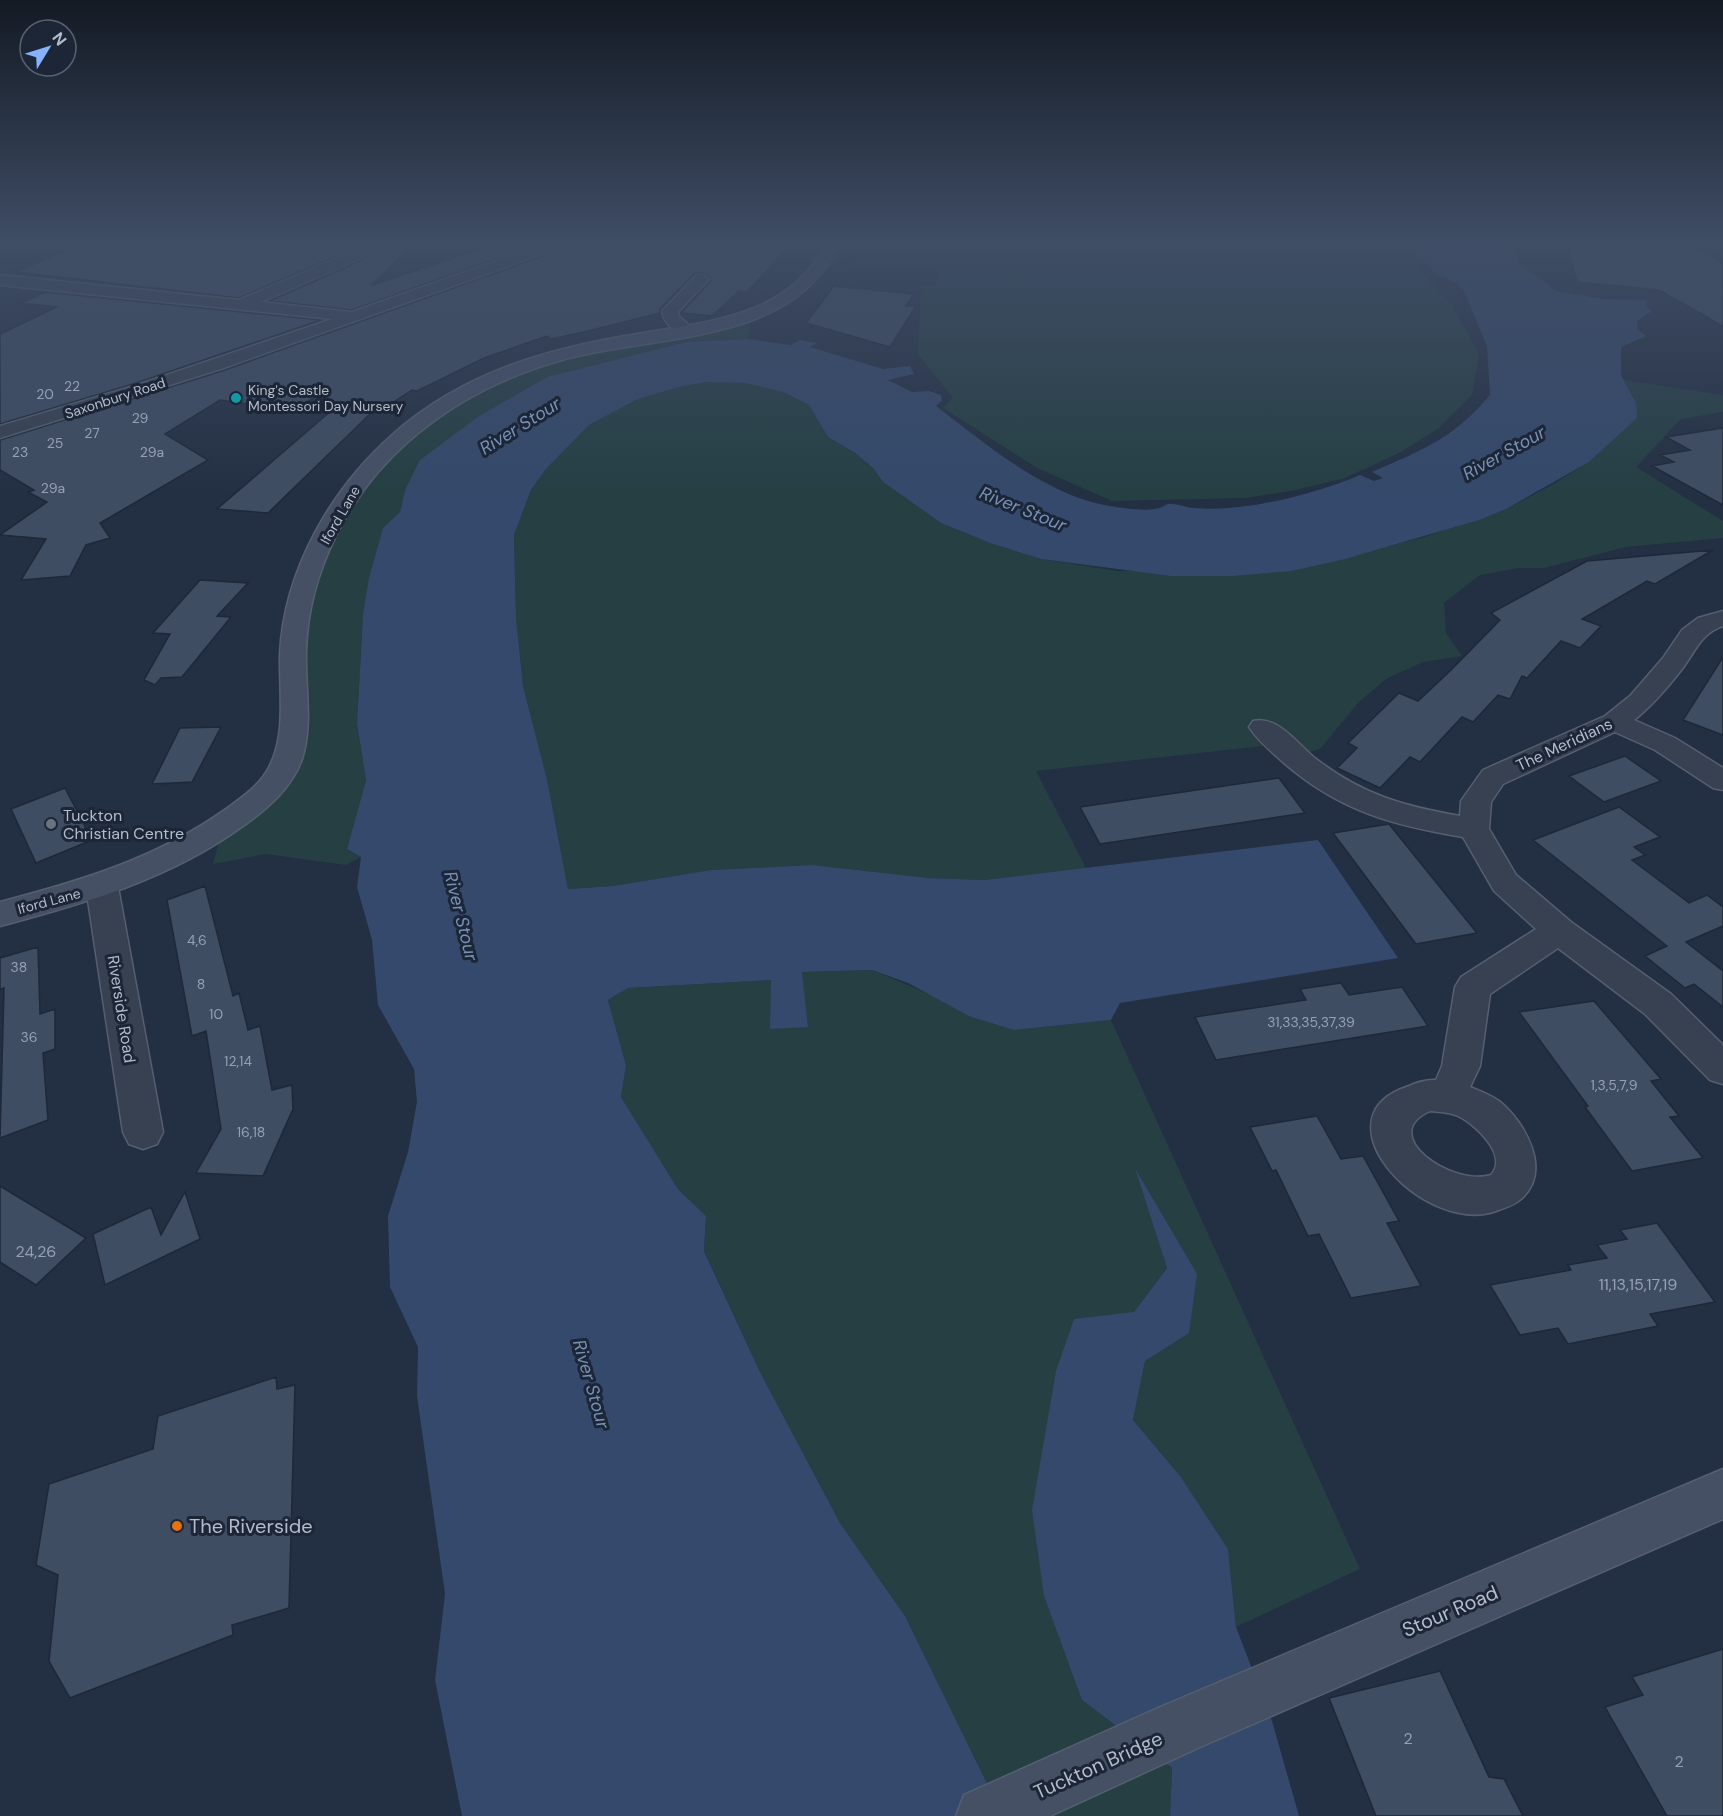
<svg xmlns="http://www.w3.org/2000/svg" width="1723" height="1816" font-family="'DM Sans',sans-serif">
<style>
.green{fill:#253f43}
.water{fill:#34496b}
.building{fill:#3e4d62;stroke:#1e2839;stroke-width:1.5}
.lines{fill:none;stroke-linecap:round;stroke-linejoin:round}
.street-casing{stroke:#555f6f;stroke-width:3}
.secondary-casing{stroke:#555f6f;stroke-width:3}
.street{fill:#374152;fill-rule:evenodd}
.secondary{fill:#455065;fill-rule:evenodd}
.culture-dot{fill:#0f9aa8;stroke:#1c2637;stroke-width:2}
.worship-dot{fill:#6b7280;stroke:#1c2637;stroke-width:2}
.food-dot{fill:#e8710a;stroke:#1c2637;stroke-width:2}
.labels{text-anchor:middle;stroke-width:6;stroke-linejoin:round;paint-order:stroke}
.number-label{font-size:14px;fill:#96a0b2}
.far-poi-label{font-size:14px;fill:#b4bccc;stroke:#1c2637;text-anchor:start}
.far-street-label{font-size:14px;fill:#b4bccc;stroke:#1c2637}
.street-label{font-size:16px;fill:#b4bccc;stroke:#1c2637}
.poi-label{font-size:16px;fill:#b4bccc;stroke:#1c2637;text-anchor:start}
.near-number-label{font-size:16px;fill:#96a0b2}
.water-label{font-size:18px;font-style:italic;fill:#7891b6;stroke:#1c2637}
.near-poi-label{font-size:20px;fill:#b4bccc;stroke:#1c2637;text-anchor:start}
.near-street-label{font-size:20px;fill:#b4bccc;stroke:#1c2637}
</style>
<rect width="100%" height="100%" fill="#232f42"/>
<path class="green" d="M859 240H1400L1420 271 1452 305 1479 354 1472 395 1439 428 1401 452 1345 478 1296 490 1246 498 1112 501 1037 468 943 408 953 398 918 354 921 286H936L938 268 853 266Z
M753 312 748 339 687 342 547 377 479 416 405 490 400 512 383 529 363 614 357 724 366 780 347 849 361 857 346 865 266 854 213 864 223 827 282 771 294 637 336 518 422 420 525 365Z
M1624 380 1723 395V412L1681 419 1636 467 1723 521V538L1626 547 1544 568H1519L1480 575 1444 603 1446 633 1462 656 1423 662 1386 679 1358 703 1321 748 1294 758 1280 744 1036 771 1086 868 984 880 929 878 812 865 712 870 613 886 568 889 547 779 523 686 516 617 514 535 531 490 546 469 589 425 638 399 679 387 706 382 745 383 783 392 809 405 828 437 854 452 873 468 883 482 941 523 990 543 1041 559 1117 571H1292L1424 537 1506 509 1552 485 1589 462 1636 418V403Z
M872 970 1014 1030 1111 1020 1360 1569 1236 1627 1228 1549 1181 1477 1133 1420 1145 1361 1189 1332 1162 1215 1137 1171 1167 1268 1134 1312 1082 1700 1172 1768 1170 1816H1003L905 1616 840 1523 760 1372 704 1250 706 1216 678 1189 621 1097 626 1065 608 1000 628 988 771 980 808 1027 801 972Z"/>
<path class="water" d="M1413 240H1513L1519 263 1556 291 1602 299 1647 300 1646 306 1652 311 1637 321 1638 330 1646 336 1621 347V375L1636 403 1637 418 1589 462 1506 509 1479 520 1345 559 1292 571 1232 576H1171L1041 559 990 543 941 523 883 482 873 468 854 452 828 437 809 405 783 392 745 383 706 382 679 387 638 399 589 425 546 469 531 490 514 535 516 617 523 686 547 779 568 889 613 886 711 870 812 865 929 878 984 880 1318 840 1398 958 1120 1003 1111 1020 1014 1030 969 1016 908 983 872 970 802 972 808 1027 770 1029 771 980 628 988 608 1000 626 1065 621 1097 678 1189 706 1216 704 1251 760 1372 840 1523 905 1616 1003 1816H462L435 1680 445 1594 417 1396 418 1347 390 1287 388 1216 408 1152 417 1102 414 1069 378 1005 372 940 357 887 361 857 347 849 366 780 357 724 363 614 369 578 383 528 400 512 405 490 420 460 479 416 547 377 687 342 748 339 791 345 800 340 817 343 810 347 883 369 910 366 914 374 888 380 912 392 929 391 941 395 942 401 936 406C988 445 1043 494 1109 506 1123 508 1146 512 1160 508 1165 506 1167 503 1172 504 1180 504 1187 508 1194 508 1243 513 1315 494 1360 475L1374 481 1383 478 1372 472C1422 450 1453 439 1490 395L1487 346 1464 291 1455 282 1437 275 1413 248Z
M1135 1168 1197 1274 1189 1333 1145 1361 1133 1420 1181 1477 1228 1549 1236 1627 1272 1721 1299 1816H1170L1172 1768 1082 1700 1044 1596 1032 1510 1056 1371 1074 1319 1134 1312 1167 1268Z"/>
<path class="building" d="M88 240H346V242L358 243 348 251 239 298 16 272Z
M507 240H549L352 310 270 301 360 261 380 244 412 245 372 285Z
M577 240H796L747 292 739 291 712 316 681 313 711 281 710 277 700 272 694 274 660 309V313L588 331 551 339 547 336 484 358 417 391 412 390 377 413 372 412 268 513 217 509 332 410 320 394 293 410 220 400 165 434 208 460 100 523 110 538 86 545 70 576 21 580 46 539 0 535 47 502 28 492 34 490 0 470V440L222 371 574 245Z
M1565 240H1682L1723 263V326L1659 290 1577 282Z
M834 286 914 294 906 306H916L890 347 806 323Z
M45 292 321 320 136 383 0 424V334L57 307 21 303Z
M1723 428V505L1652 466 1674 462 1660 455 1690 450 1666 437Z
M1713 550 1655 584 1647 581 1582 619 1601 626 1580 648 1561 641 1527 678 1522 676 1510 699 1498 695 1473 722 1462 717 1420 762 1410 757 1380 788 1337 768 1357 748 1348 743 1399 693 1418 701 1451 670 1500 620 1491 613 1587 561Z
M200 580 248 583 217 616 231 617 182 677 161 678 155 685 144 680 170 634 153 633Z
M1723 657V735L1683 720Z
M221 727 192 782 152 784 180 728Z
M1625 756 1661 781 1604 802 1569 776Z
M1279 778 1305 813 1100 844 1080 807Z
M65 788 92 840 36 863 11 809Z
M1619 807 1660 837 1634 847 1645 855 1632 860 1689 903 1707 895 1723 907V926L1686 942 1723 971V1007L1694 984 1685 988 1645 956 1667 946 1533 840Z
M1389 824 1477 933 1416 944 1333 833Z
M205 886 233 996 239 993 248 1030 260 1026 272 1090 292 1085 293 1109 263 1176 196 1173 221 1129 206 1031 192 1036 167 900Z
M38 947 40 1014 55 1009V1049L43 1053 48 1120 0 1138 4 988 0 989V958Z
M1341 983 1349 995 1402 987 1428 1026 1216 1060 1195 1017 1306 1000 1300 989Z
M1594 1001 1661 1079 1651 1081 1679 1116 1670 1117 1703 1158 1632 1171 1585 1107 1588 1106 1519 1012Z
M1317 1116 1341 1159 1363 1156 1399 1221 1387 1223 1421 1286 1351 1298 1319 1234 1308 1236 1276 1170 1272 1171 1250 1127Z
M0 1186 86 1238 36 1285 0 1262Z
M185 1192 200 1239 105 1285 93 1234 151 1207 161 1235Z
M1657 1223 1715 1302 1650 1314 1658 1326 1568 1344 1558 1328 1520 1335 1490 1285 1571 1270 1568 1265 1607 1258 1597 1245 1627 1239 1620 1230Z
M276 1377 277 1389 295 1385 289 1608 232 1625 233 1635 70 1698 49 1661 58 1575 36 1565 49 1484 153 1449 158 1416Z
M1723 1649V1816H1667L1605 1707 1643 1695 1632 1677Z
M1440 1671 1489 1777 1504 1779 1523 1816H1376L1329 1698Z"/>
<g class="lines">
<g class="street-casing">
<path id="street" d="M365 240H381L359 259 261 302 352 312 555 240H575L573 243 221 369 0 438V426L137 385 332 319 0 285V275L239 300 349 253Z
M701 274 709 279 678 312 679 316 695 331 687 336C676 333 663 323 662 311L696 276Z
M1723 611V626C1701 633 1695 652 1682 669 1668 687 1653 705 1634 720L1675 738 1723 768V790L1713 788 1655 750 1615 732 1503 784 1491 802 1489 829 1516 875 1571 922 1671 994 1723 1045V1084L1710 1080 1645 1014 1558 948 1490 994 1480 1066 1470 1087C1480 1091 1490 1095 1499 1101 1525 1122 1553 1171 1521 1199 1515 1205 1504 1208 1496 1211 1427 1236 1318 1124 1401 1089 1412 1085 1423 1079 1436 1080L1442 1066 1455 987 1461 977 1536 929 1494 891 1463 837C1392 825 1340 811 1284 763 1272 752 1258 741 1249 727L1253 721C1278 715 1298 745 1316 759 1363 795 1403 806 1460 816L1461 801 1483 770 1605 716 1630 696 1663 658 1682 630 1698 618ZM1430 1111C1439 1112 1450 1112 1458 1116 1475 1124 1509 1155 1491 1175 1452 1187 1376 1135 1430 1111Z
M102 876 113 879 118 887 163 1132 157 1144 143 1149 129 1144 123 1132 86 887 91 879Z"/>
</g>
<g class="secondary-casing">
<path id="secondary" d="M826 240H840C800 346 653 334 562 360 505 376 453 402 409 441 349 493 308 572 306 652 305 687 313 725 302 759 292 788 267 809 243 826 170 879 86 903 0 926V902C81 881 157 858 226 809 241 798 259 786 268 769 287 736 279 691 280 654 284 571 330 490 392 435 436 396 489 370 545 354 576 345 606 339 637 334 707 322 795 316 826 240Z
M1723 1469V1519L1198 1748 1050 1816H956L964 1795 1158 1708Z"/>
</g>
<use href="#street" class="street"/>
<use href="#secondary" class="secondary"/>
</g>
<linearGradient id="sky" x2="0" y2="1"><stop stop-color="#131a24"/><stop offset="0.49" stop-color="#3f4d65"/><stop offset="1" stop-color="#3f4d65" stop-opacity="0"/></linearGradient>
<rect width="1723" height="494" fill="url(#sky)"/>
<circle class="culture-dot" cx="236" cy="398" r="6"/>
<circle class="worship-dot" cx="51" cy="824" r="6"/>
<circle class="food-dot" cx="177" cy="1526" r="6"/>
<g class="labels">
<g class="number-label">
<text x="72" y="391">22</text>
<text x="45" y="399">20</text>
<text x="140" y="423">29</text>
<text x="92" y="438">27</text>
<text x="55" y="448">25</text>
<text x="20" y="457">23</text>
<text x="152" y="457">29a</text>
<text x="53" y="493">29a</text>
<text x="197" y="945">4,6</text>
<text x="19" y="972">38</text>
<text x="201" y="989">8</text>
<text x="216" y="1019">10</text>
<text x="1311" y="1027">31,33,35,37,39</text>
<text x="29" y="1042">36</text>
<text x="238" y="1066">12,14</text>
<text x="1614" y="1090">1,3,5,7,9</text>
<text x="251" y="1137">16,18</text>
</g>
<g class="far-poi-label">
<text x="248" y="395">King's Castle<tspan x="248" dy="16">Montessori Day Nursery</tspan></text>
</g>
<g class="far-street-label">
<text transform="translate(115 398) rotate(-18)" y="5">Saxonbury Road</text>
<text transform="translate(340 515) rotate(-60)" y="5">Iford Lane</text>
<text transform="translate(49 901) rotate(-15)" y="5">Iford Lane</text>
</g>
<g class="street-label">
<text transform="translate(1564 744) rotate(-25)" y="6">The Meridians</text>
<text transform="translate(122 1009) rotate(81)" y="6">Riverside Road</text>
</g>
<g class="poi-label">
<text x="63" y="821">Tuckton<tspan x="63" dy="18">Christian Centre</tspan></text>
</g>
<g class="near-number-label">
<text x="36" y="1257">24,26</text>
<text x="1638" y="1290">11,13,15,17,19</text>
<text x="1408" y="1744">2</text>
<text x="1679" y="1767">2</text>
</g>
<g class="water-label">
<text transform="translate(520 426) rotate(-32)" y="6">River Stour</text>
<text transform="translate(1504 453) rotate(-29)" y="6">River Stour</text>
<text transform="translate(1023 509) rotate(22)" y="6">River Stour</text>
<text transform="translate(461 916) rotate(76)" y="6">River Stour</text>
<text transform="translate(591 1384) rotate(74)" y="6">River Stour</text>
</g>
<g class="near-poi-label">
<text x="189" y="1533">The Riverside</text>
</g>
<g class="near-street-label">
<text transform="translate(1450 1611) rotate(-23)" y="7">Stour Road</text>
<text transform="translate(1098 1765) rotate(-24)" y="7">Tuckton Bridge</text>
</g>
</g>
<g transform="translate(48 48) rotate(52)"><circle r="28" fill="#1c2637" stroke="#596273" stroke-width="1.5"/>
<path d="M0-4.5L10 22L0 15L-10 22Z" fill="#86b1ff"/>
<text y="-9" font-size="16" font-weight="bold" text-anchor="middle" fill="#b4bccc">N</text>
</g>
</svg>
